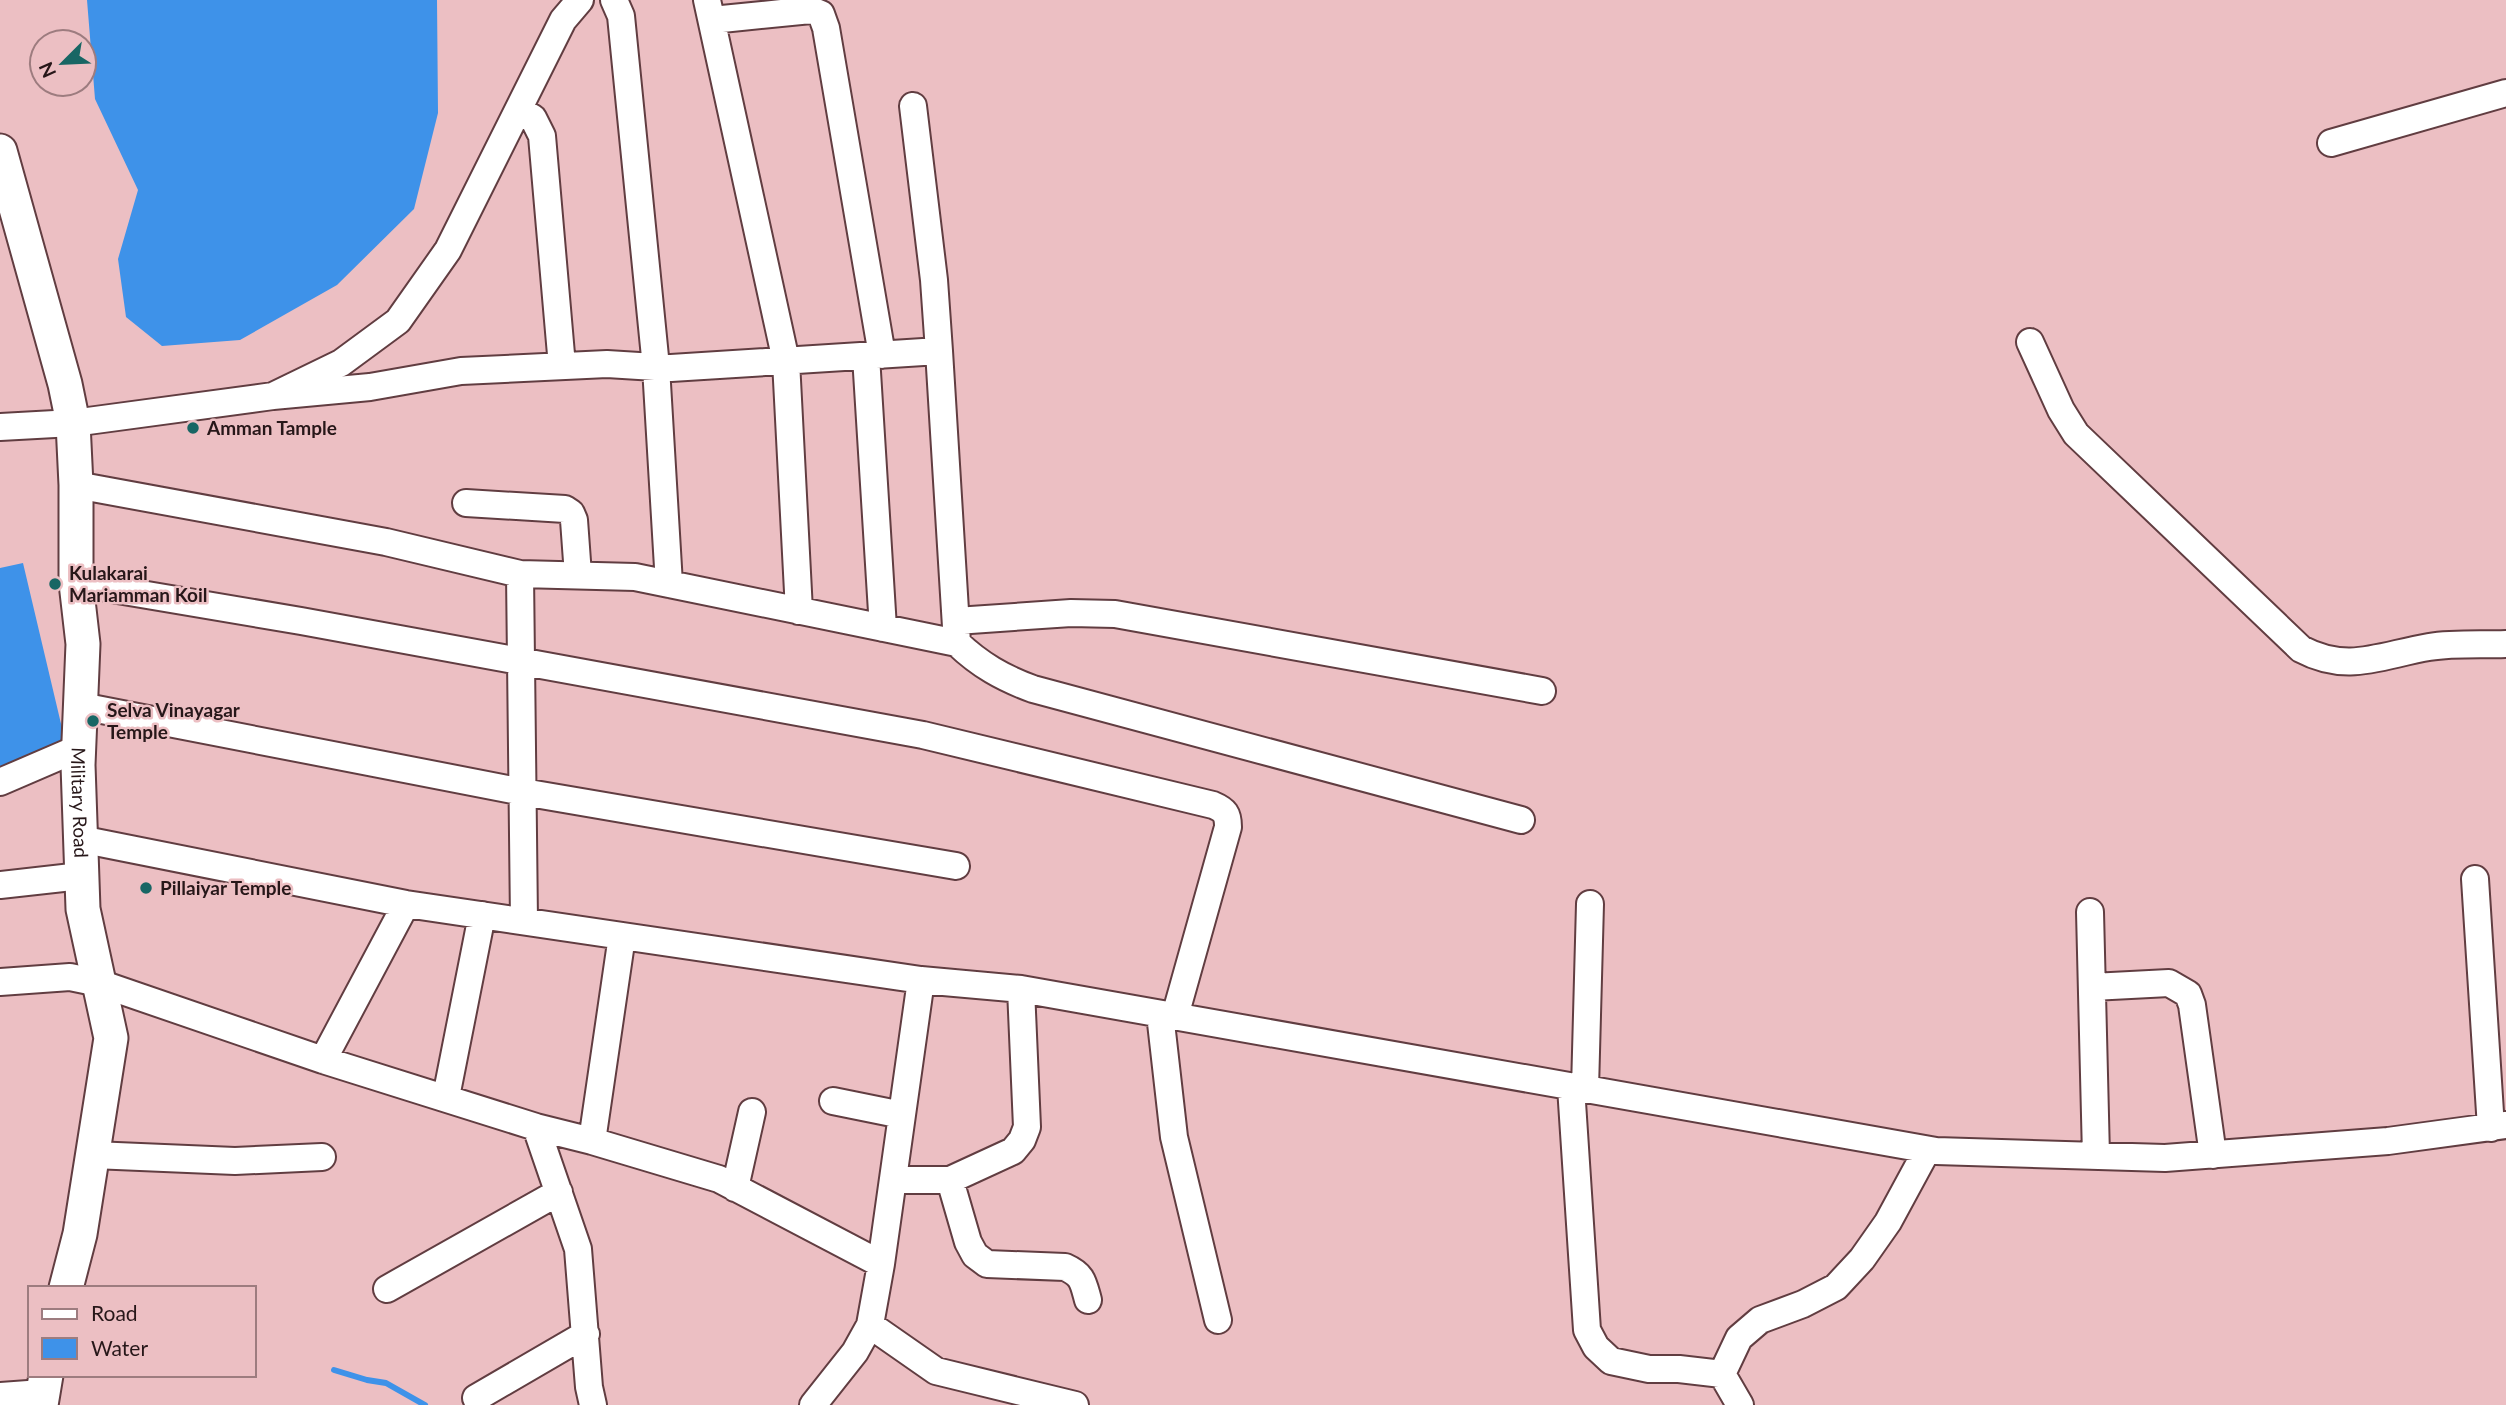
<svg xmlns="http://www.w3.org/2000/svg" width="2506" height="1405" font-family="Lato,sans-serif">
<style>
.water{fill:#3e92e9}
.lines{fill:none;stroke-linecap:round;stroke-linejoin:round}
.stream{stroke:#3e92e9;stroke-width:6}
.minor-casing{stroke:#613d41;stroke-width:30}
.major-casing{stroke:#613d41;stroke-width:37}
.minor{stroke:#fff;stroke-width:26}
.major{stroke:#fff;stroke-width:33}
.poi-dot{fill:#186664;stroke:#ecbfc3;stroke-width:2.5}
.labels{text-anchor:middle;stroke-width:5;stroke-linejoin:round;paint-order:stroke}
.poi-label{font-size:19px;font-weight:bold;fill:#271719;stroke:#ecbfc3;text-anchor:start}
.street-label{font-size:19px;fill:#271719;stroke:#ecbfc3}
</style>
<rect width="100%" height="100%" fill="#ecbfc3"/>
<path class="water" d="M87 0H437L438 113 414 209 337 285 240 340 162 346 126 317 118 259 138 190 95 99Z
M23 563 71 766 0 786V568Z"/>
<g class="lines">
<path class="stream" d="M334 1370 367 1380 386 1383 425 1405"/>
<g class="minor-casing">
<path id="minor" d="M614 0 621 16 656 367 669 584
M707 0 786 361 799 611
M712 20 811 10 821 14 826 28 882 355
M913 106 934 280 939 351
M519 110 533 118 542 136 562 366
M2331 143 2506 93
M2030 342 2061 410 2076 434 2301 649C2348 674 2381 655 2429 647 2455 643 2480 645 2506 644
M866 356 883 628
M273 396 370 387 461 371 607 364 671 368 939 351 957 643C980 665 1003 678 1033 689L1521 820
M0 427 73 423 273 396 341 363 398 321 448 250 563 20 580 0
M76 485 386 542 520 574
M466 503 565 509 571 513 574 520 578 575
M76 583 301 621 923 735 1213 805C1225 810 1228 814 1228 827L1175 1016
M956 621 1071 613 1115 614 1542 691
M81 706 523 792 956 866
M0 782 79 748
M80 839 406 904 921 980 1021 989 1936 1151 2165 1158 2388 1141 2506 1125
M2475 879 2491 1128
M0 885 81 876
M2090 912 2096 1156
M524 921 520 574 635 577 957 643
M0 982 70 977 99 983 323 1060 536 1127 592 1141 719 1179 881 1264 921 980
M2092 987 2169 983 2188 994 2192 1005 2213 1155
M1160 1014 1174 1137 1218 1320
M323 1060 406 904
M1571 1087 1587 1330 1596 1347 1611 1361 1649 1369H1679L1722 1374 1740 1405
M1585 1089 1590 904
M446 1097 482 915
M833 1101 902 1115
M536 1127 578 1249 589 1387 593 1405
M592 1141 622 936
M93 1155 235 1161 322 1157
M893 1180H950L1013 1151 1022 1140 1027 1127 1021 989
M950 1180 968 1242 975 1255 987 1264 1065 1267C1083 1275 1083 1282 1088 1300
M735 1188 752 1112
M387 1289 559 1192
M870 1325 936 1371 1075 1405
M1722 1374 1739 1338 1760 1320 1803 1304 1836 1287 1862 1259 1888 1222 1927 1150
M0 1396 42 1393
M476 1398 586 1334
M813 1405 855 1352 870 1325 881 1264"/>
</g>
<g class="major-casing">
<g id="major">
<path id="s1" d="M0 151 65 384 73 423 76 485V583L83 644 78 765 83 909 111 1038 80 1234 66 1288"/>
<path d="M41 1405 46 1375"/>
</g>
</g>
<use href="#minor" class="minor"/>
<use href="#major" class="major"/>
</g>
<g class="poi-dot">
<circle cx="193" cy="428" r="7"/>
<circle cx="55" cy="584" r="7"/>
<circle cx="93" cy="721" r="7"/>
<circle cx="146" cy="888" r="7"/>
</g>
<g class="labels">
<g class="poi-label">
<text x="207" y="435">Amman Tample</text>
<text x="69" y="580">Kulakarai<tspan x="69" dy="22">Mariamman Koil</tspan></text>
<text x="107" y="717">Selva Vinayagar<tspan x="107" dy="22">Temple</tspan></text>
<text x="160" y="895">Pillaiyar Temple</text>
</g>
<g class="street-label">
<text dy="7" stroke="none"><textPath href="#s1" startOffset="662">Military Road</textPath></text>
</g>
</g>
<rect x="28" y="1286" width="228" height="91" fill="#ecbfc3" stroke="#9d7c7f" stroke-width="2"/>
<rect x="42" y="1309" width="35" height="10" fill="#ffffff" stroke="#9d7c7f" stroke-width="2"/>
<text x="91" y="1321" font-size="21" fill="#271719">Road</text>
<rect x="42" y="1338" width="35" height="21" fill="#3e92e9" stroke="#9d7c7f" stroke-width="2"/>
<text x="91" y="1356" font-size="21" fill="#271719">Water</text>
<g transform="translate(63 63) rotate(246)"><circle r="33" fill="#ecbfc3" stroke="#9d7c7f" stroke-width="2"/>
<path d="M0-5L12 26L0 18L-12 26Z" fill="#186664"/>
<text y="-10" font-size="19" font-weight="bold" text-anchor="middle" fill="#271719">N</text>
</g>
</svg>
